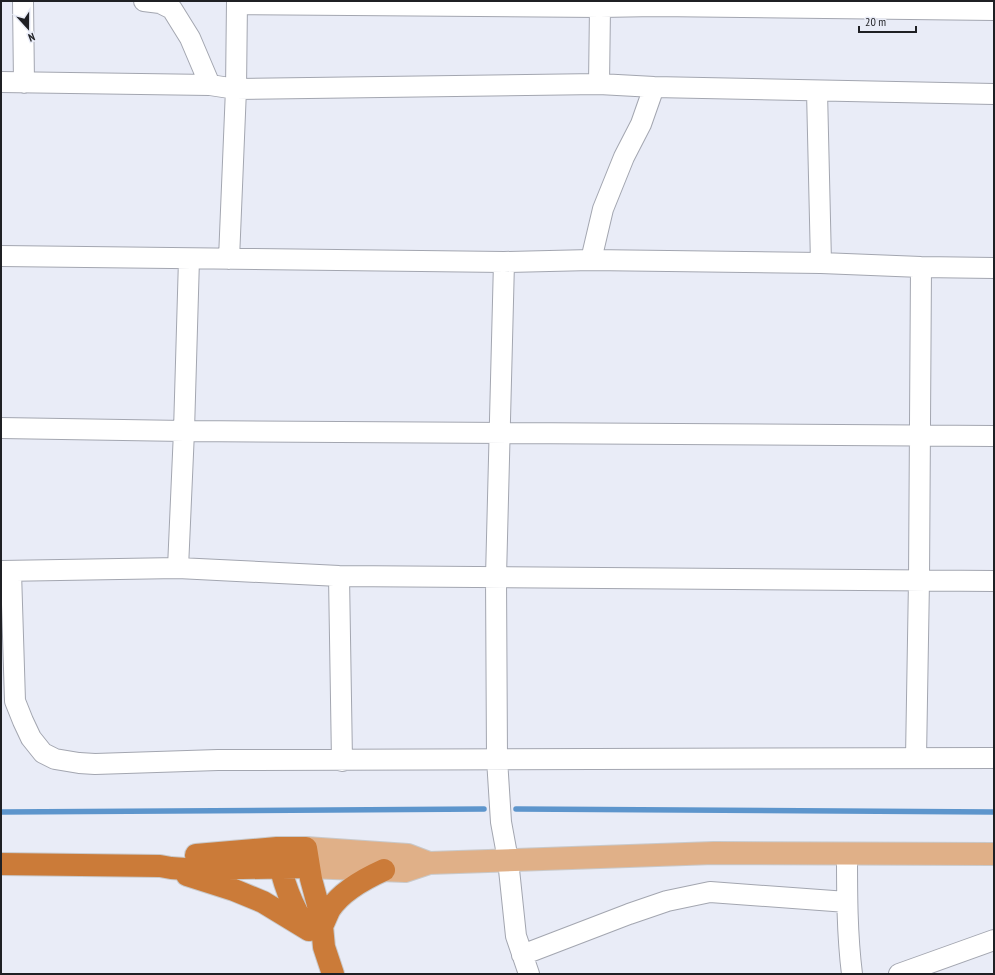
<svg xmlns="http://www.w3.org/2000/svg" width="995" height="975" font-family="'PT Sans Narrow',sans-serif">
<style>
.lines{fill:none;stroke-linecap:round;stroke-linejoin:round}
.stream{stroke:#5d95cc;stroke-width:5.5}
.street-casing{stroke:#a3a6b0;stroke-width:22}
.primary-casing{stroke:#c9c9ca;stroke-width:24}
.highway-casing{stroke:#c9c9ca;stroke-width:24}
.street{stroke:#fff;stroke-width:20}
.primary{stroke:#e0b088;stroke-width:22}
.highway{stroke:#cb7b39;stroke-width:22}
</style>
<rect width="100%" height="100%" fill="#e9ecf7"/>
<g class="lines">
<path class="stream" d="M516 809 994 812
M1 812 484 809"/>
<g class="street-casing">
<path id="street" d="M23 1 24 83
M144 1 160 3 172 9 190 38 210 85
M237 4 600 7 656 6 994 10
M1 82 210 85 236 89 599 84 654 87 994 94
M599 84 600 7
M817 91 821 263
M1 256 504 262 591 260 821 263 921 267 994 268
M229 259 236 89 237 1
M591 260 603 209 624 157 641 124 654 87
M504 262 496 577 497 759 501 822 508 860 516 936 529 974
M1 428 184 431 994 436
M178 568 184 431 189 259
M1 571 178 568 339 576 994 581
M11 572 15 701 23 721 31 738 43 753 55 759 79 763 95 764 218 760 994 758
M339 576 342 761
M916 758 919 580 921 267
M847 853C847 893 847 934 852 974
M522 955 629 914 667 901 710 892 847 902
M899 974 994 940"/>
</g>
<g class="primary-casing">
<path id="primary" d="M306 848 408 855 429 863
M309 867 405 871 429 863 714 853 994 854"/>
</g>
<g class="highway-casing">
<path id="highway" d="M196 855 277 848H306L311 879 318 905 322 926 324 947 333 974
M278 855C282 879 292 908 307 928
M1 864 160 866 171 868 185 869 309 867
M187 875 234 890 263 902 309 930
M322 926C325 921 327 914 330 909 342 891 364 879 384 870"/>
</g>
<use href="#street" class="street"/>
<use href="#primary" class="primary"/>
<use href="#highway" class="highway"/>
</g>
<rect width="995" height="975" fill="none" stroke="#1f2024" stroke-width="4"/>
<g transform="translate(28 28) rotate(159)" stroke="#e9ecf7" stroke-width="3" paint-order="stroke">
<path d="M0-3L7 15L0 10L-7 15Z" fill="#1f2024"/>
<text y="-6" font-size="11" font-weight="bold" text-anchor="middle" fill="#1f2024">N</text>
</g>
<path d="M859 26v6h57v-6" fill="none" stroke="#1f2024" stroke-width="2"/>
<text x="865" y="26" font-size="12" fill="#1f2024" stroke="#e9ecf7" stroke-width="3" paint-order="stroke">20 m</text>
</svg>
